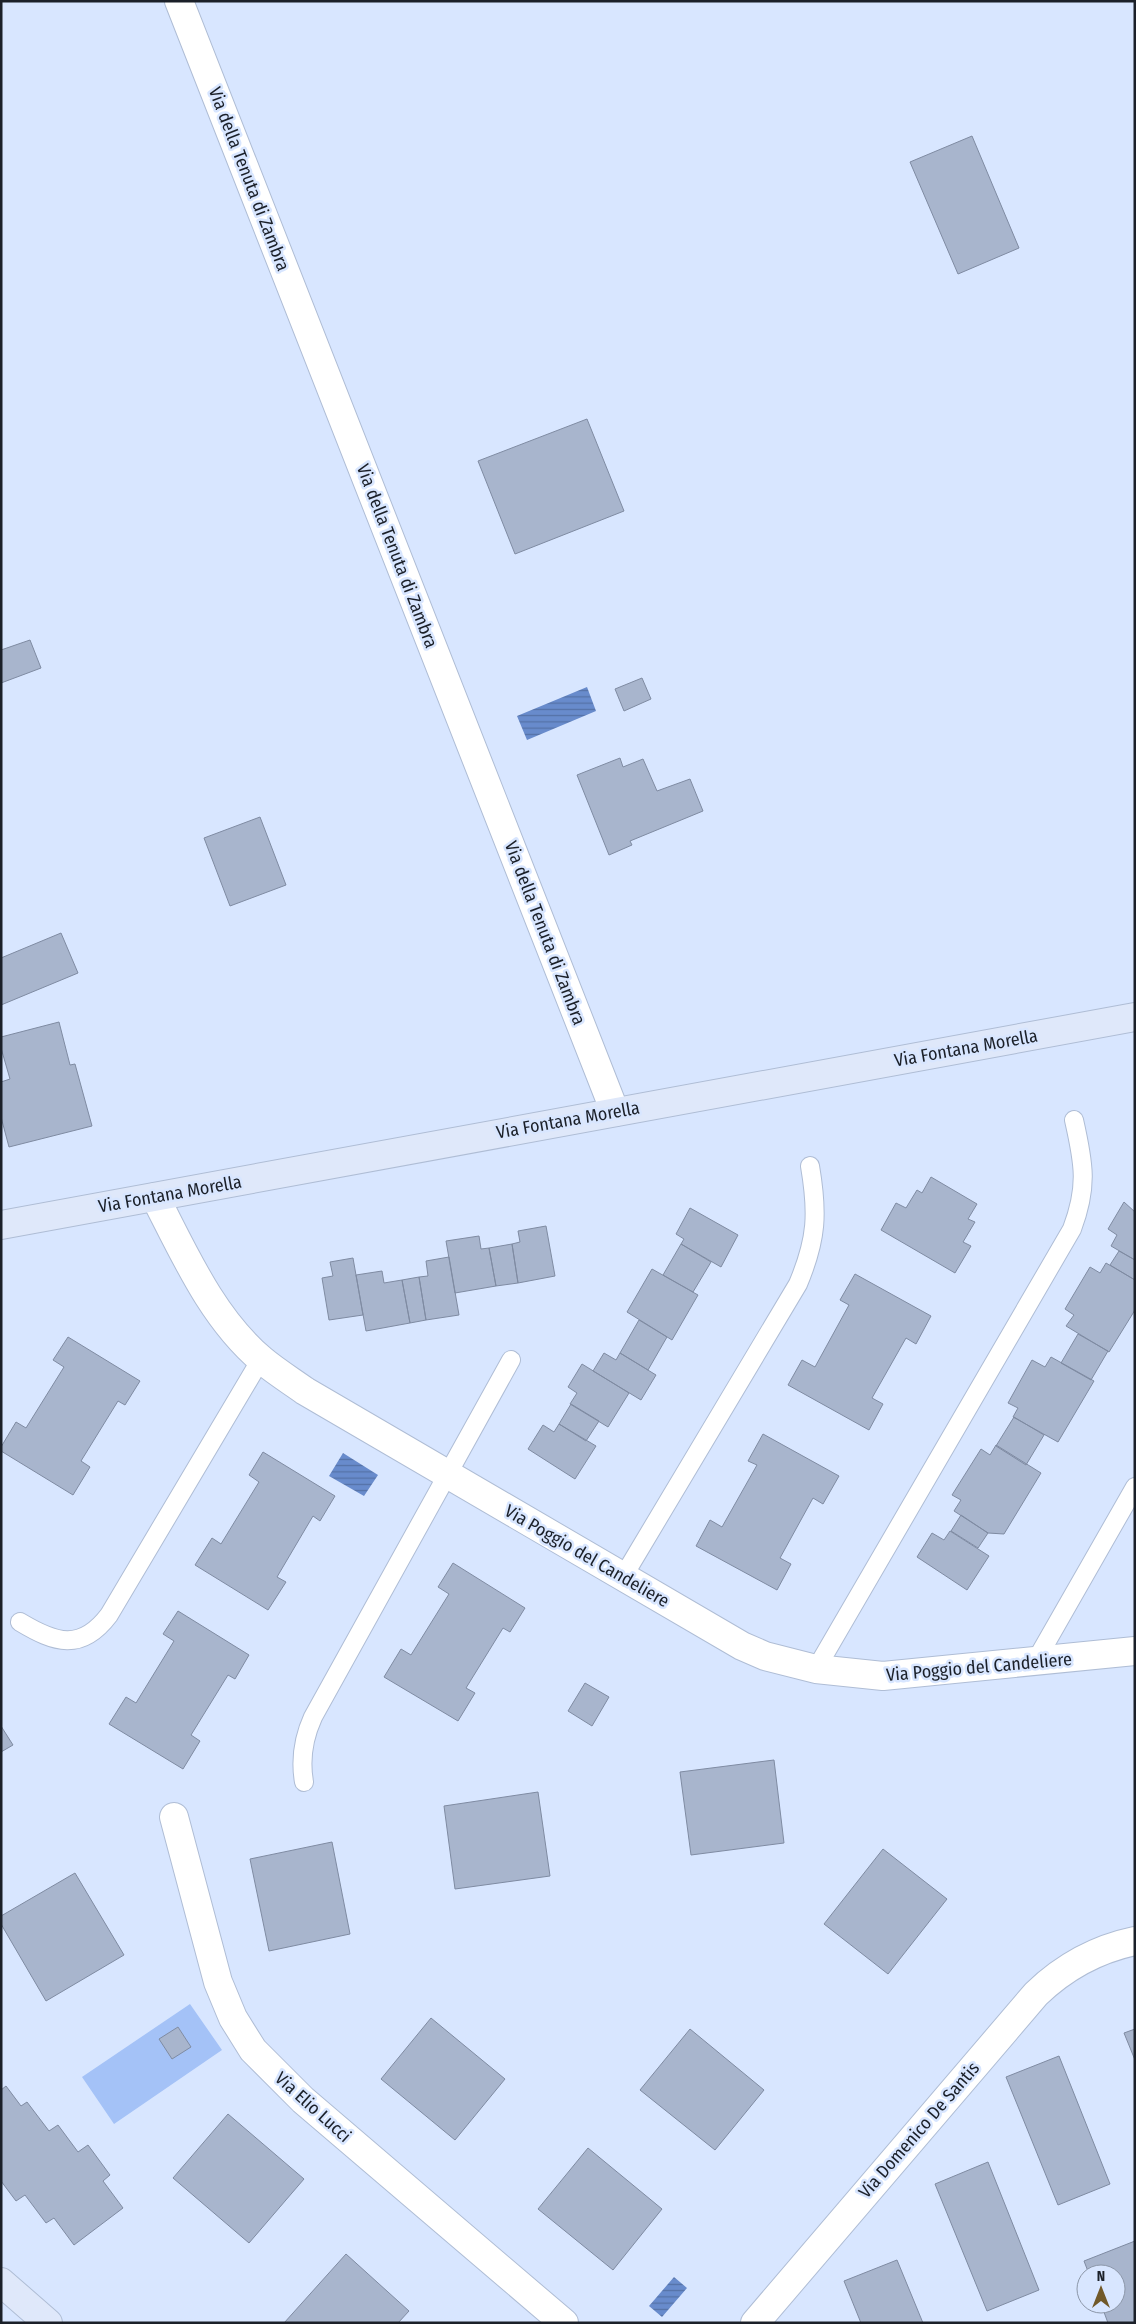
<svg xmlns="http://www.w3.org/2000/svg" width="1136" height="2324" font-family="'Fira Sans Condensed',sans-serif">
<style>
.grass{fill:#a4c2f7;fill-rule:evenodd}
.water{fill:url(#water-rules)}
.building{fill:#a8b5cd;stroke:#7f8ba2}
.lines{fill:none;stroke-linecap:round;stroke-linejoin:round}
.lane-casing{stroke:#afbdd5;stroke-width:20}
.street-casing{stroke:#afbdd5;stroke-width:30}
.secondary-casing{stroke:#afbdd5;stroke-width:30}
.lane{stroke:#fff;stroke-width:18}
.street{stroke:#fff;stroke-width:28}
.secondary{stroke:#dfe8fa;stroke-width:28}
.labels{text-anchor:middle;stroke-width:5;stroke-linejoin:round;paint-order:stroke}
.street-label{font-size:18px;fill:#1b2029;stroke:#d8e6ff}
</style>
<defs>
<pattern id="water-rules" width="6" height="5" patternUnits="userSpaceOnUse" patternTransform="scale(1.25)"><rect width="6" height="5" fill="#688bcc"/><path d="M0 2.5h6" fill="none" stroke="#5571a6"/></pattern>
</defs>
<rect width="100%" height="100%" fill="#d8e6ff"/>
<path class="grass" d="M190 2004 222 2050 114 2124 82 2077ZM178 2027 191 2047 160 2039Z"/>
<path class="water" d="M587 687 596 711 527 740 517 716Z
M343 1453 378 1475 364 1496 329 1476Z
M674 2277 687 2288 662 2317 649 2306Z"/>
<path class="building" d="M972 136 1019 248 958 274 910 162Z
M587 419 624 511 515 554 478 461Z
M30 640 41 668 1 683V650Z
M642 678 651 699 624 711 615 689Z
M620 758 623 767 643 759 657 791 690 779 703 811 630 841 632 845 609 855 577 775Z
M260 817 286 885 230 906 204 838Z
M61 933 78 973 1 1005V958Z
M59 1022 70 1065 75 1064 92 1126 9 1147 1 1117V1082L10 1079 1 1048V1037Z
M931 1177 977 1204 968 1219 975 1222 963 1242 971 1246 955 1273 881 1230 896 1203 906 1208 917 1190 922 1193Z
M1124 1202 1135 1212V1260L1111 1246 1117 1235 1108 1229Z
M690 1208 738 1235 721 1267 681 1244 684 1239 676 1234Z
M546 1226 555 1276 518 1283 512 1244 520 1242 518 1231Z
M479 1236 481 1249 489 1248 496 1286 455 1293 446 1241Z
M512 1244 518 1283 496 1286 489 1248Z
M681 1244 711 1262 693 1292 663 1275Z
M1119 1251 1135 1260V1280L1110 1265Z
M449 1257 459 1315 426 1320 419 1277 428 1276 426 1261Z
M353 1258 363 1315 329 1320 322 1278 333 1276 330 1262Z
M1106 1263 1135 1280V1310L1109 1352 1066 1326 1074 1315 1065 1309 1090 1267 1100 1273Z
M652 1269 698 1295 672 1340 627 1312Z
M382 1271 384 1283 402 1280 410 1323 366 1331 356 1275Z
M855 1274 931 1316 916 1344 906 1338 872 1398 883 1404 869 1430 788 1385 802 1360 815 1367 849 1305 840 1300Z
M419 1277 426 1320 410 1323 402 1280Z
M639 1320 667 1337 648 1370 620 1353Z
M1078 1334 1108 1351 1091 1380 1061 1363Z
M68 1337 140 1381 125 1405 118 1401 81 1461 90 1467 73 1495 1 1451V1447L16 1422 26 1428 64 1367 53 1360Z
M604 1353 616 1360 620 1353 656 1375 641 1400 593 1371Z
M1051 1357 1094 1381 1058 1442 1013 1417 1018 1408 1008 1403 1032 1360 1045 1367Z
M582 1364 629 1393 608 1427 570 1404 577 1393 568 1387Z
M571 1404 599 1421 586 1441 559 1424Z
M1014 1417 1044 1435 1026 1465 996 1446Z
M559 1424 596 1446 575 1479 528 1449 543 1425 554 1432Z
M763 1434 839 1476 823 1504 813 1498 780 1558 791 1564 777 1590 696 1546 710 1520 722 1527 757 1465 748 1461Z
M996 1445 1041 1473 1004 1534 988 1533 954 1511 961 1500 952 1495 981 1449 990 1455Z
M263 1452 335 1496 320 1521 313 1516 277 1577 286 1582 268 1610 195 1565 212 1538 221 1544 259 1482 249 1475Z
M961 1515 988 1533 978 1548 951 1531Z
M950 1531 989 1556 967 1590 917 1557 932 1533 944 1540Z
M453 1563 525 1608 510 1632 503 1628 466 1688 475 1693 458 1721 384 1677 401 1649 411 1655 449 1594 438 1587Z
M178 1611 249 1655 235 1679 228 1675 191 1735 200 1741 183 1769 109 1724 126 1697 136 1703 174 1641 163 1634Z
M585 1683 609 1697 592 1726 568 1711Z
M1 1726 13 1745 1 1752Z
M774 1760 784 1843 691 1855 680 1772Z
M538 1792 550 1876 455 1889 444 1806Z
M332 1842 350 1934 269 1951 250 1859Z
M883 1849 947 1899 888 1974 824 1924Z
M75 1873 124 1955 46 2001 1 1924V1916Z
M431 2018 505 2079 455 2140 381 2079Z
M178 2027 191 2047 172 2059 159 2039Z
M690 2029 764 2090 715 2150 640 2090Z
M1135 2029V2060L1124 2033Z
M1059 2056 1110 2184 1058 2205 1006 2077Z
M6 2086 21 2106 27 2102 49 2131 58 2125 78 2152 88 2145 110 2175 103 2181 123 2208 74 2245 54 2218 46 2223 25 2195 16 2201 1 2181V2090Z
M228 2114 304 2179 249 2243 173 2178Z
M588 2148 662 2209 613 2270 538 2209Z
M988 2162 1039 2290 987 2311 935 2184Z
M1135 2241V2323H1108L1101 2304H1116V2274H1089L1084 2261Z
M346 2254 409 2311 398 2323H284Z
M897 2260 923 2323H861L844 2281Z"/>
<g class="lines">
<g class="lane-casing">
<path id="lane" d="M623 1577 798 1284C817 1239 818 1213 810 1166
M20 1622C55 1643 81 1652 109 1615L261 1359
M1035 1662 1135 1487
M816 1669 1072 1229C1088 1187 1084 1164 1074 1120
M304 1782C300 1759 303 1739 313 1717L511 1360"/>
</g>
<g class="street-casing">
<path id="street" d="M179 1 615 1112
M155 1197C184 1253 212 1318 262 1360 275 1371 291 1381 305 1391L742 1646 765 1656 816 1669 883 1676 1135 1651
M174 1817 218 1982 233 2018 253 2050 303 2100 564 2323
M755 2323 1036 1994C1064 1967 1097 1949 1135 1941"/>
</g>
<g class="secondary-casing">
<path id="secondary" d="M1 1225 1135 1017
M1 2282 48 2323"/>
</g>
<use href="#lane" class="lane"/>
<use href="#street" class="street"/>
<use href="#secondary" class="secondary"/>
</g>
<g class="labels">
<g class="street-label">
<text transform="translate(249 179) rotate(69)" y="6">Via della Tenuta di Zambra</text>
<text transform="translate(397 556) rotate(69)" y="6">Via della Tenuta di Zambra</text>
<text transform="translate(545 933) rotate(69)" y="6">Via della Tenuta di Zambra</text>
<text transform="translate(966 1048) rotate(-10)" y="6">Via Fontana Morella</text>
<text transform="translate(568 1120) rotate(-10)" y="6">Via Fontana Morella</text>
<text transform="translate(170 1194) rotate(-10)" y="6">Via Fontana Morella</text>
<text transform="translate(587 1556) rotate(30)" y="6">Via Poggio del Candeliere</text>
<text transform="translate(979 1667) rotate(-5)" y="6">Via Poggio del Candeliere</text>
<text transform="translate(313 2107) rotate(42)" y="6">Via Elio Lucci</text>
<text transform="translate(919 2130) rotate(-49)" y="6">Via Domenico De Santis</text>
</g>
</g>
<rect width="1136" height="2324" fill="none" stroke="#1b2029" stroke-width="5"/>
<g transform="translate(1101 2289)"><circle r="24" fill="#d8e6ff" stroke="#8c97a9"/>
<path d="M0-4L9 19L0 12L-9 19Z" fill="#715929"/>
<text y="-8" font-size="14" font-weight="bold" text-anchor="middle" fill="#1b2029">N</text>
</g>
</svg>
